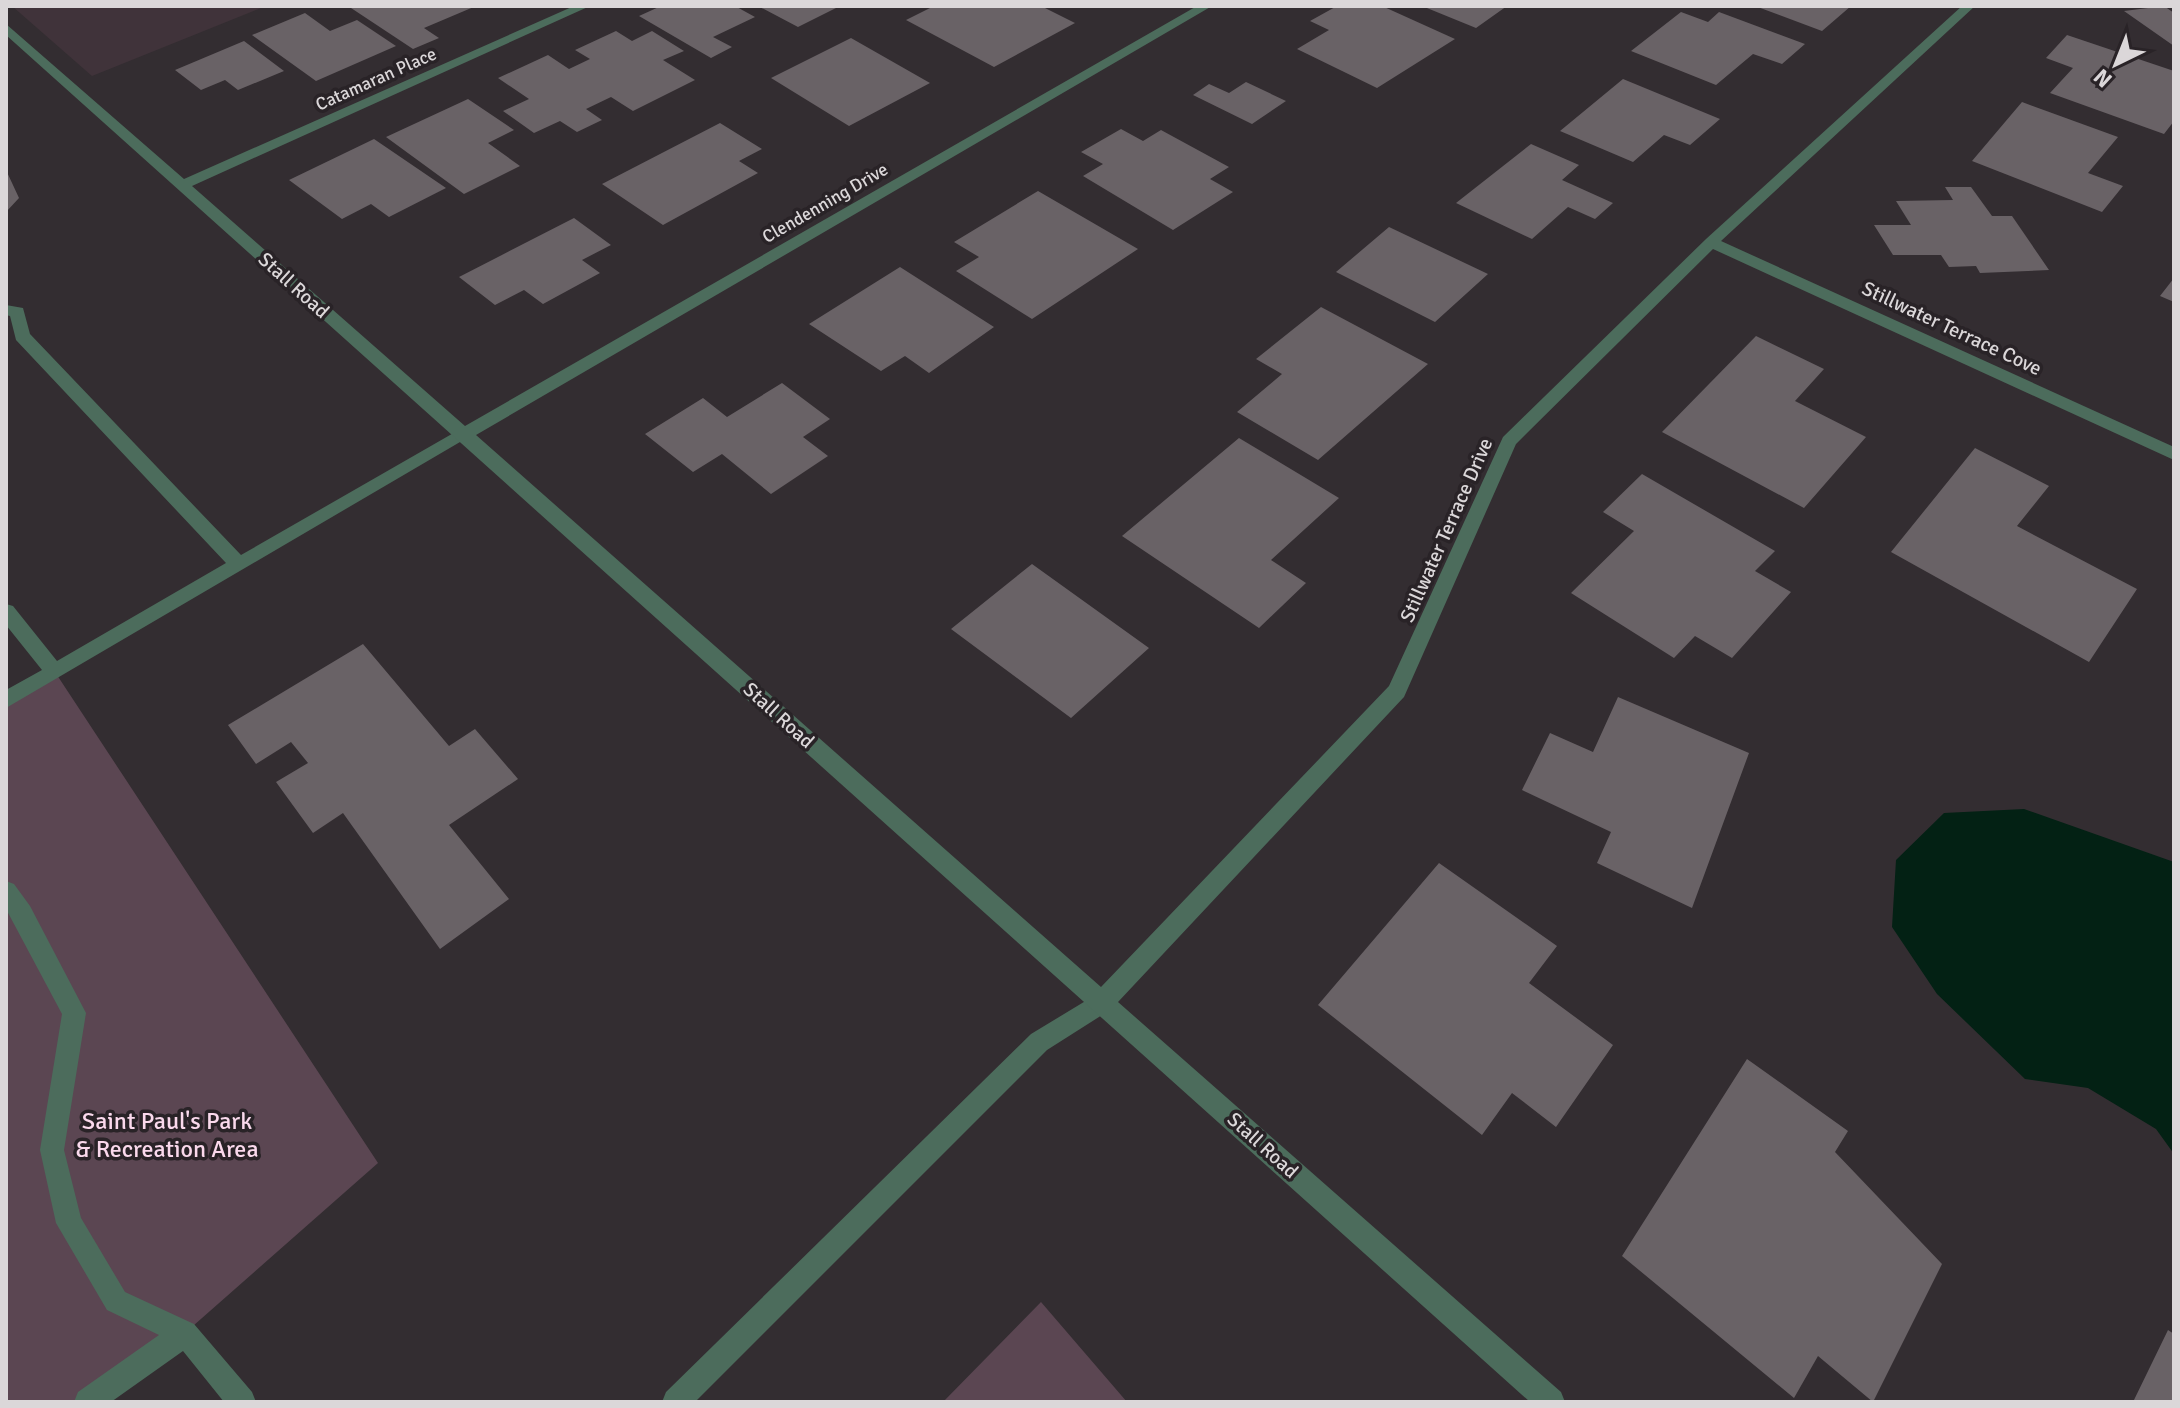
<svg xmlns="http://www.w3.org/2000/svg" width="2180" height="1408" font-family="Signika,sans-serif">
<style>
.built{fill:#40333a}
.green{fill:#5b4652}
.water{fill:#032114}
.building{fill:#696266}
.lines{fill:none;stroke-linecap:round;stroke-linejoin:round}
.lane{fill:#4c6c5c;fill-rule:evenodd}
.street{fill:#4c6c5c;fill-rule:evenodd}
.labels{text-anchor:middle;stroke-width:7;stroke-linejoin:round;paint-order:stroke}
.far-street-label{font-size:18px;fill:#dbd7d9;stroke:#292327}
.street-label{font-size:20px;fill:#dbd7d9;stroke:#292327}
.near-park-label{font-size:24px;fill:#fad9ec;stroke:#292327}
</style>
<rect width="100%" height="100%" fill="#332d31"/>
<path class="built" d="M12 6H266L92 76Z"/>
<path class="green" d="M55 672 378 1163 185 1333 88 1402H6V700Z
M1041 1302 1127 1402H943Z"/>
<path class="water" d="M2024 809 2174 862V1154L2156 1129 2088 1088 2025 1079 1937 994 1892 927 1896 860 1944 813Z"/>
<path class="building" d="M348 6H476L424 28 439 38 413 49Z
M661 6H735L755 17 713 37 732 47 711 58 639 16Z
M758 6H840L798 27Z
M934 6H1041L1075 23 994 67 906 20Z
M1337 6H1382L1455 39 1377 88 1297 49 1329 30 1310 21Z
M1422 6H1507L1476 28Z
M1755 6H1851L1822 31Z
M2164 6 2174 13V46L2124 11Z
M1681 12 1708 22 1719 12 1805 44 1782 64 1753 54 1716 85 1631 51Z
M305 13 330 31 357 20 396 46 316 81 252 35Z
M616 31 632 41 652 31 684 51 663 60 695 80 633 111 611 97 586 109 602 120 577 132 560 121 534 133 503 111 529 99 498 78 548 55 569 69 590 59 575 50Z
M2067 35 2174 71V121L2164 134 2050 93 2073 68 2046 58Z
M851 38 930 83 849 126 771 78Z
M244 41 284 71 238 90 225 80 201 90 175 70Z
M1623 79 1720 119 1690 145 1664 135 1633 162 1560 131Z
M1246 82 1286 101 1252 124 1193 95 1209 84 1229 93Z
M468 99 514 130 488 143 520 166 464 194 386 137Z
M2022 102 2118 137 2088 173 2123 186 2102 212 1972 161Z
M720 123 762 149 739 161 758 173 663 225 602 184Z
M1121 129 1143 141 1161 130 1229 167 1210 179 1233 192 1173 230 1083 176 1103 164 1081 152Z
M374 139 446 188 389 217 371 204 342 219 289 180Z
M1531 144 1579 165 1562 180 1613 203 1595 219 1568 207 1532 239 1456 203Z
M6 170 19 198 6 212Z
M1945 187H1971L1992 216H2012L2049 270 1980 273 1976 266 1949 267 1941 255H1893L1874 225H1911L1896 201 1953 200Z
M1038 191 1138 249 1032 319 956 271 979 257 954 242Z
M574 218 611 245 582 260 600 273 543 304 524 290 495 305 459 277Z
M1389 227 1488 274 1435 322 1336 272Z
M900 267 994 327 929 373 905 356 881 371 809 324Z
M2174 278V302L2160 296Z
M1321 307 1428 364 1318 460 1237 412 1282 374 1256 359Z
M1756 336 1824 369 1795 401 1866 437 1804 508 1662 432Z
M782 383 830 419 803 437 828 456 771 494 722 454 693 472 645 434 703 398 727 417Z
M1239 438 1339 498 1271 560 1306 583 1259 628 1122 536Z
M1975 448 2049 486 2017 526 2137 589 2089 662 1891 552Z
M1642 474 1775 551 1755 571 1791 592 1732 658 1695 636 1674 658 1571 593 1634 531 1603 512Z
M1032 564 1149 648 1071 718 951 629Z
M363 644 449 746 475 729 518 779 449 825 509 899 440 949 343 813 313 833 276 782 308 763 291 742 256 764 228 725Z
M1618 697 1749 753 1692 908 1597 863 1611 832 1522 790 1550 733 1593 752Z
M1439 863 1557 946 1529 983 1613 1045 1556 1127 1512 1093 1482 1135 1318 1005Z
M1747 1059 1848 1131 1835 1152 1942 1264 1873 1402 1818 1356 1794 1398 1622 1256Z
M2168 1330 2174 1334V1402H2133Z"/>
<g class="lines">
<path class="lane" d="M6 305 23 308 30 334 241 555 457 431H469L472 435 6 708V690L42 670 6 625V604L13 606 57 661 226 563 16 340 10 316 6 315Z
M6 881 14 884 30 906 86 1013 64 1150 81 1218 125 1292 194 1324 252 1392 256 1402H224L183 1351 111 1402H74L78 1392 159 1335 107 1310 56 1223 40 1150 62 1014 6 909Z
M1102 991 1110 994 1114 1002 1110 1010 1047 1050 695 1402H662L666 1392 1031 1034Z"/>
<path class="street" d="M574 6H590L192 186 465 426 1197 6H1212L476 435 1101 987 1389 686 1503 437 1706 239 1962 6H1975L1721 241 2174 447V460L1713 249 1516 444 1404 697 1118 1002 1561 1392 1565 1402H1530L6 35V24L184 179Z"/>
</g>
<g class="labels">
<g class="far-street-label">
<text transform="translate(376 79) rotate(-24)" y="6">Catamaran Place</text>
<text transform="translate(825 203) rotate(-30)" y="6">Clendenning Drive</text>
</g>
<g class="street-label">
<text transform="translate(294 285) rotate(42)" y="7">Stall Road</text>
<text transform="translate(1952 328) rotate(25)" y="7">Stillwater Terrace Cove</text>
<text transform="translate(1446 530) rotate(-66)" y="7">Stillwater Terrace Drive</text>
<text transform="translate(779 715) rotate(42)" y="7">Stall Road</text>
<text transform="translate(1263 1145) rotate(42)" y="7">Stall Road</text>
</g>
<g class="near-park-label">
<text x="167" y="1129">Saint Paul's Park<tspan x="167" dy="28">&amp; Recreation Area</tspan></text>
</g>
</g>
<rect width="2180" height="1408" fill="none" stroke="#dbd7d9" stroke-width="16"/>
<g transform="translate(2116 64) rotate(223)" stroke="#292327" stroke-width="6" paint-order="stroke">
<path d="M0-6L14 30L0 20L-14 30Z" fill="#dbd7d9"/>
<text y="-12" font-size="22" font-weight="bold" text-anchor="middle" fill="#dbd7d9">N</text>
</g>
</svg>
